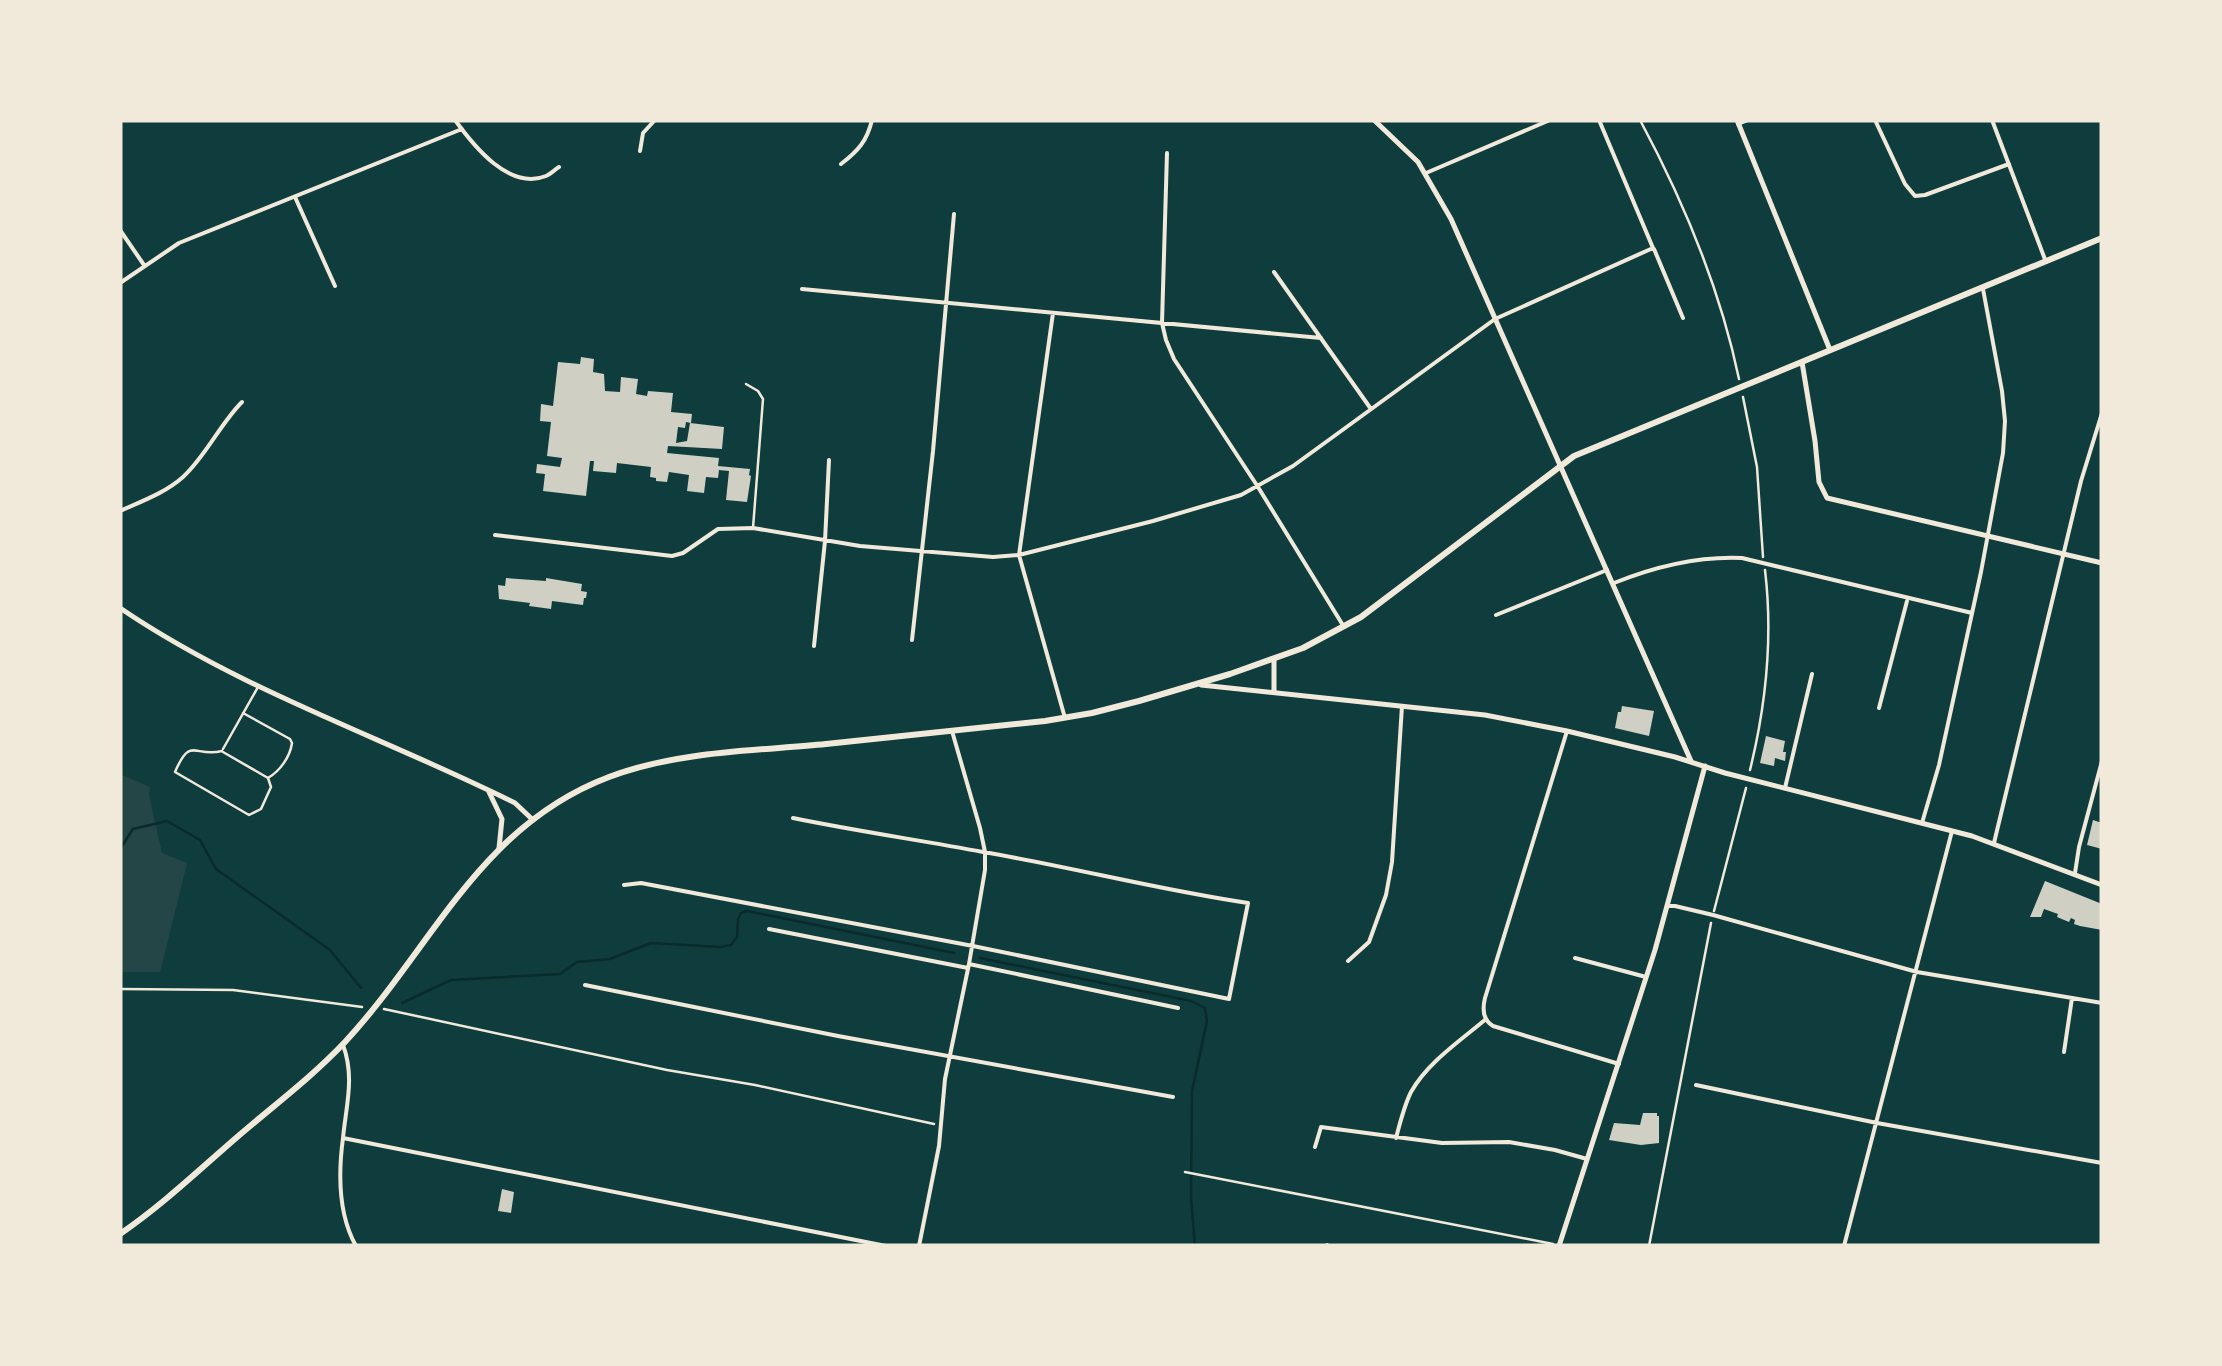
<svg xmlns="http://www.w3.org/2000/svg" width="2222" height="1366" font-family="Figtree,sans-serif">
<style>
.green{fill:#244646}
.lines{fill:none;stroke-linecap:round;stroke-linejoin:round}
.stream{stroke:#0a2a2b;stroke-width:2.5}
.building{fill:#cfcfc3}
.path{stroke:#f1e9da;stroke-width:2.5}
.service{stroke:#f1e9da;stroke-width:2.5}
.minor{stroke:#f1e9da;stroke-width:4}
.tertiary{stroke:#f1e9da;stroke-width:5}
.secondary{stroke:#f1e9da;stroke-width:5}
.primary{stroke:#f1e9da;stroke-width:6}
</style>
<rect width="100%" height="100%" fill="#0f3d3e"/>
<path class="green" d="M120 774 150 787 149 795 162 853 187 863 160 972H120Z"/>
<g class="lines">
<path class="stream" d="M120 849 133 829 167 821 200 840 216 869 330 950 361 988
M980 958 1191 1001 1205 1008 1207 1021 1192 1091 1191 1197 1195 1246
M402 1003 451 980 560 974 577 962 610 959 651 943 721 947 731 945 737 937 738 919 741 913 747 911 954 953"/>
</g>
<path class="building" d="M581 357 594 359 593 372 604 374 605 391 620 392 621 377 638 379 636 394 647 396 648 391 673 393 671 412 692 414 691 423 686 422 685 428 678 427 676 443 687 441 690 423 724 427 722 449 668 446 667 453 719 458 718 466 750 469 749 475 751 476 747 502 726 500 729 471 719 470 718 478 706 477 704 493 687 491 689 475 669 472 667 482 656 481V478L650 477 651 467 617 463 616 473 593 471 594 461H590L586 496 543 491 545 474 536 473 537 464 560 467 562 458 547 456 551 422 540 421 541 404 553 406 558 362 580 364Z
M506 578 546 581V578L582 584 581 591 587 592 586 598H584L583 605 552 601 551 609 529 606 530 603 499 599 498 585 505 586Z
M1622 706 1654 711 1649 736 1615 728 1618 712H1621Z
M1766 736 1785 741 1783 752H1786L1785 761 1775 758 1774 766 1760 763Z
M2093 820 2102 823V849L2087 845Z
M2045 881 2102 904V930L2080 926 2074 924 2075 920 2071 918 2069 922 2057 917 2058 914 2044 909 2041 917H2030Z
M1643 1113H1657V1116H1659V1143L1641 1145 1609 1140 1614 1123 1640 1125Z
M502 1189 514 1192 511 1213 498 1211Z"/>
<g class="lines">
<path class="path" d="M1640 120C1684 202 1720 288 1739 379
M1743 397 1757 467 1763 557
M1750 770C1766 705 1773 637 1765 570
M1714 911 1746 788
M120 989 233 990 362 1007
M384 1009 667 1070 755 1085 934 1124
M1185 1172 1553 1244
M1649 1246 1711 923"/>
<path class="service" d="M746 384 758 391 763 399 753 528
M223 749 258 687
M222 751C194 758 191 735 175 772L249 815 261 809 271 787 268 778C280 771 290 757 292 743L290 739 243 713
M223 752 268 778"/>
<path class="minor" d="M455 120C473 145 509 191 546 176 551 174 554 170 559 167
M1875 120 1905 184 1915 196 1925 195 2009 164
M1992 120 2046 262
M2102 120V121
M1738 124 1748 120
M640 151 643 133 655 120
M1167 153 1162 323 1166 340 1174 359 1258 487 1344 627
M841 164C858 151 867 141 872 120
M1426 173 1550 120
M295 197 335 286
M120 230 144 265
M1654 249 1683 318
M1274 272 1371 409
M120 283 179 243 462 129
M802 289 1321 338
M1053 313 1019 555 1065 718
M120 511C142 501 165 493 183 477 206 456 220 424 242 402
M495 535 672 556 683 553 718 529 753 528 860 546 993 557 1019 555 1153 521 1241 495 1293 466 1495 319 1653 248 1599 120
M1614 583C1654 567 1698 556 1742 558L1972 613
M1496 615 1607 570
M912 640 933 451 954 214
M814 646 825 541 829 460
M1879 708 1907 601
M1567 731 1485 998C1482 1010 1483 1020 1493 1026L1619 1064
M1785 788 1812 674
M1922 823 1939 765 1981 572 2003 453 2005 421 2002 391 1983 289
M1994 843 2081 481 2102 413
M2075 873 2079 847 2102 761
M624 885 641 883 973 946 1229 999 1248 903C1159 890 1072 867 983 852 919 840 856 831 793 818
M1667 906H1675L1713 915 1917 972 2102 1003
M769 929 968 968
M1575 958 1646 977
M1348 961 1369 942 1386 895 1392 862 1402 706
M969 964 1178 1008
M585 985 838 1036 1173 1097
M343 1045C355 1077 346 1106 343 1138 338 1175 338 1214 356 1246
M2064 1052 2072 998
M1696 1085 1877 1123 2102 1163
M343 1138 886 1246
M1396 1138C1400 1123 1404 1106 1411 1092 1428 1062 1460 1041 1486 1019
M1315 1147 1321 1127 1442 1143 1509 1142 1555 1150 1587 1159
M919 1246 939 1146 945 1079 969 964 985 870V852L980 828 952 731
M1327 1246V1245
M1844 1246 1952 831"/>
<path class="tertiary" d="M1737 120 1830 350
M1802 362 1815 441 1819 482 1827 498 2102 563
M120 608C242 691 385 738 515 803L533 820
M489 792 502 819 499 848"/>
<path class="secondary" d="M1374 120 1418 162 1451 219 1691 761
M1201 685 1485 715 1567 731 1675 757 1725 773 1972 836 2102 885
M1274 692V659
M1559 1246 1655 950 1705 766"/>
<path class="primary" d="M120 1234C164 1204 202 1167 243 1132 277 1103 314 1075 345 1042 433 947 479 826 609 777 678 751 754 751 826 744 899 737 972 729 1045 721L1092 713 1139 701 1230 674 1303 648 1361 617 1574 456 2102 238"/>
</g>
<rect width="2222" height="1366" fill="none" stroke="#f1e9da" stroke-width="245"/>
</svg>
